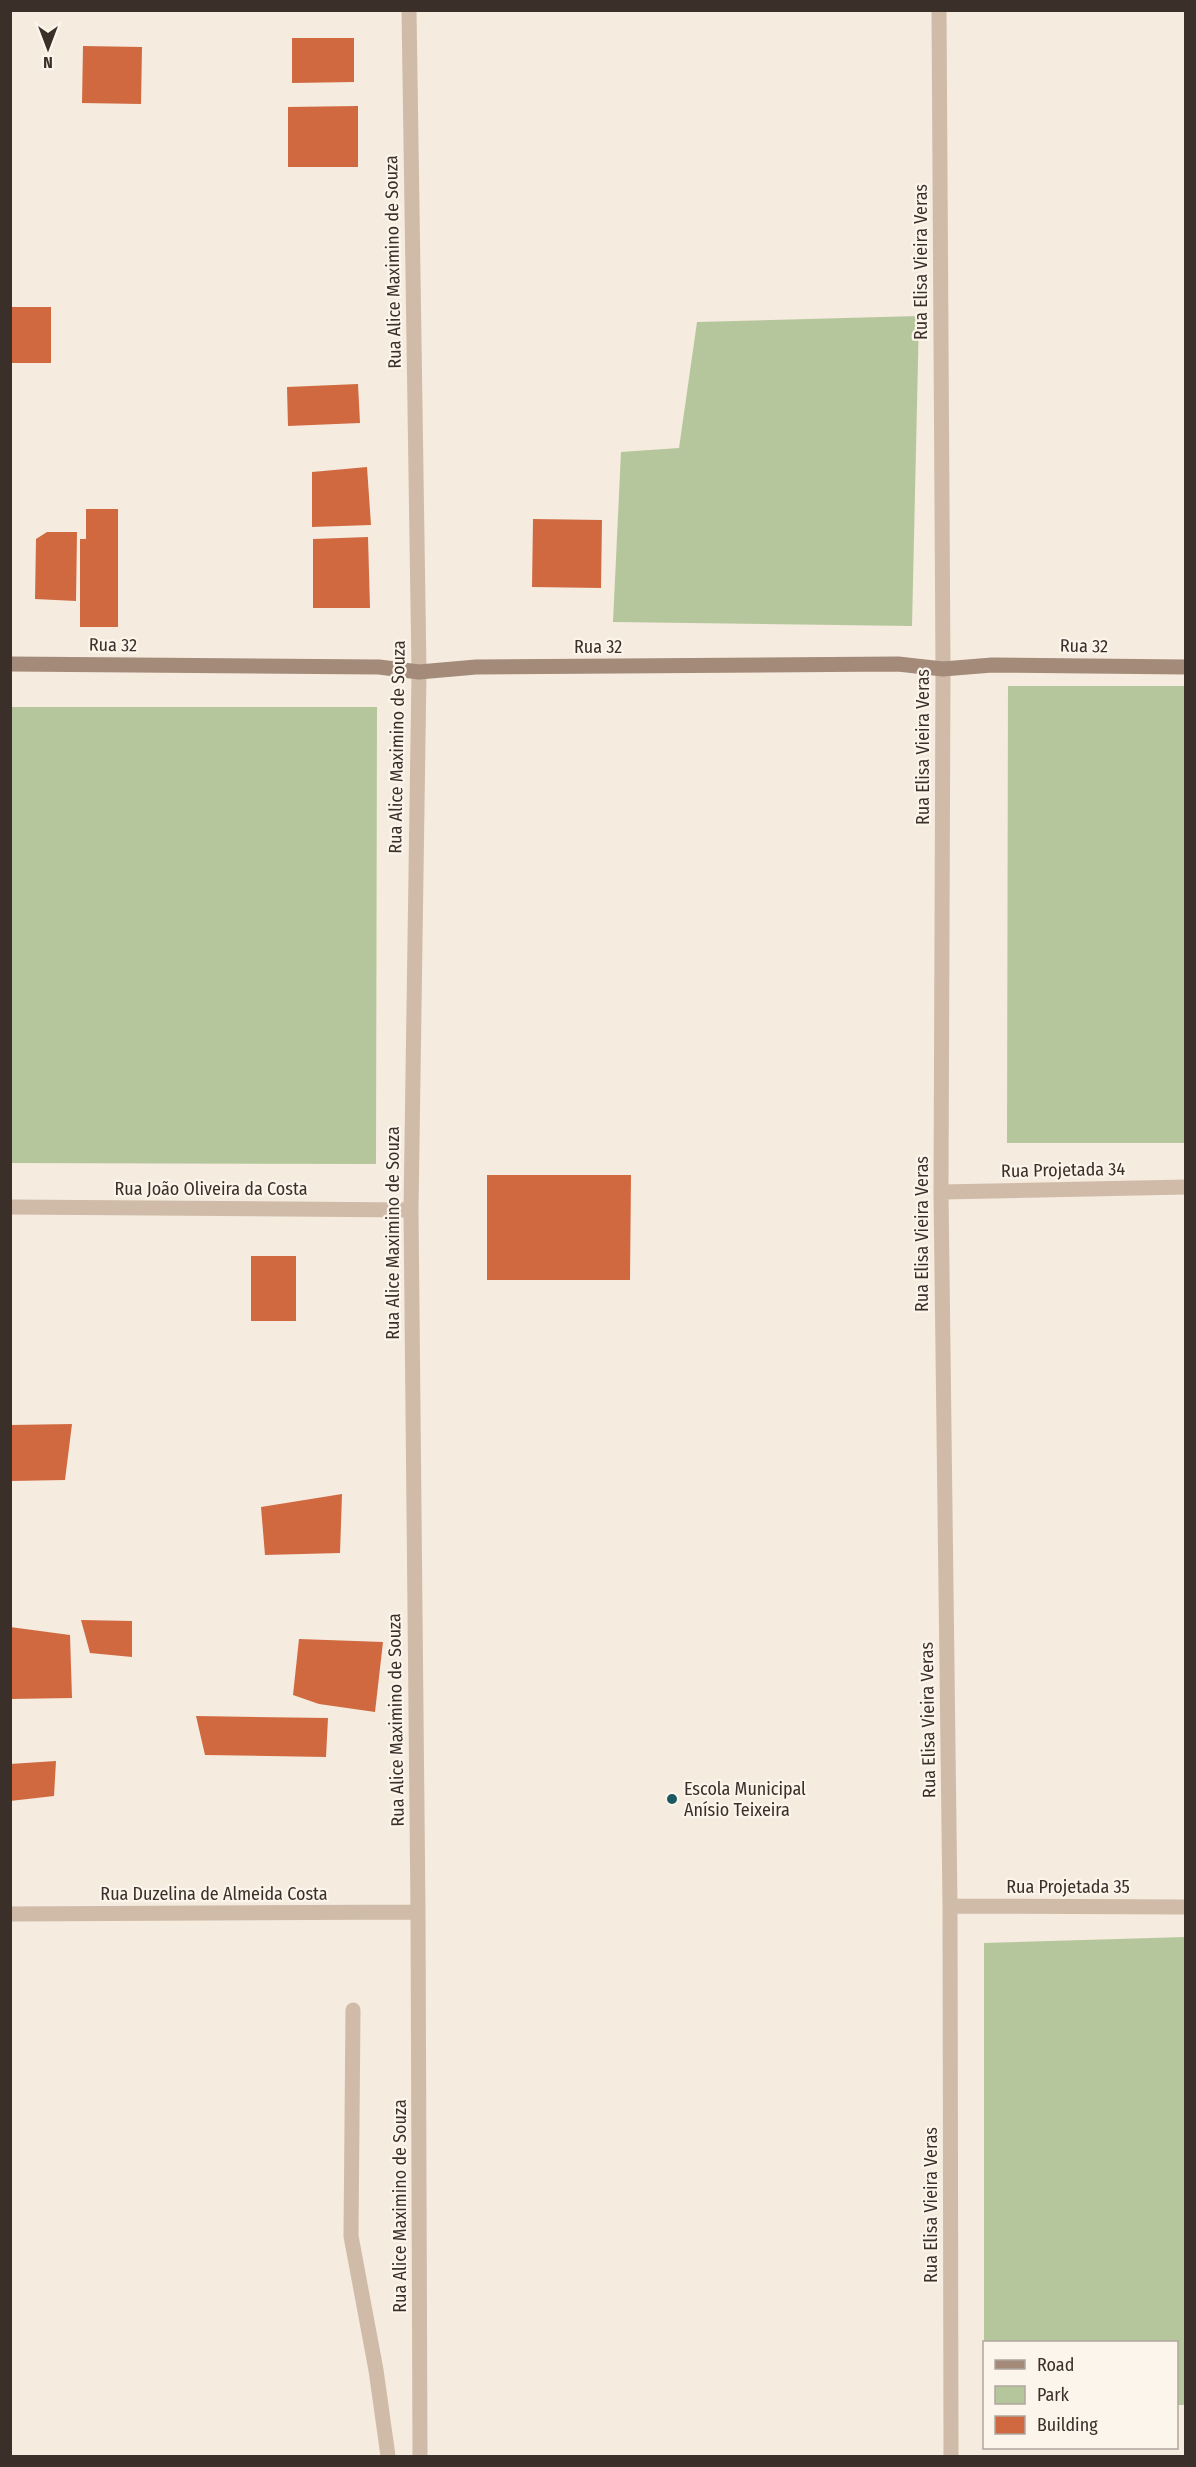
<svg xmlns="http://www.w3.org/2000/svg" width="1196" height="2467" font-family="'Fira Sans Condensed',sans-serif">
<style>
.green{fill:#b6c69c}
.building{fill:#d16940}
.lines{fill:none;stroke-linecap:round;stroke-linejoin:round}
.lane{stroke:#cfbba8;stroke-width:15}
.street{stroke:#cfbba8;stroke-width:15}
.secondary{stroke:#a38a79;stroke-width:15}
.poi-dot{fill:#1a5961;stroke:#fcf5eb;stroke-width:2}
.labels{text-anchor:middle;stroke-width:4.5;stroke-linejoin:round;paint-order:stroke}
.street-label{font-size:18px;fill:#3b2f29;stroke:#fcf5eb}
.poi-label{font-size:18px;fill:#3b2f29;stroke:#fcf5eb;text-anchor:start}
</style>
<rect width="100%" height="100%" fill="#f5ebde"/>
<path class="green" d="M919 316 912 626 613 622 621 452 679 448 697 322Z
M1008 686H1185V1143H1007Z
M11 707H377L376 1164 11 1163Z
M1185 1937V2405H1177L1176 2342H984V2407V1943Z"/>
<path class="building" d="M292 38H354V82L292 83Z
M83 46 142 47 141 104 82 103Z
M358 106V167H288V107Z
M10 307H51V363H10Z
M358 384 360 423 288 426 287 387Z
M367 467 371 525 312 527V472Z
M86 509H118V627H80V539H86Z
M533 519 602 520 601 588 532 587Z
M47 532H77L76 601 35 599 36 539Z
M368 537 370 608H313V539Z
M487 1175H631L630 1280H487Z
M251 1256H296V1321H251Z
M72 1424 65 1480 10 1481V1425Z
M342 1494 340 1553 265 1555 261 1507Z
M81 1620 132 1621V1657L90 1653Z
M10 1627 70 1635 72 1698 10 1699Z
M299 1639 383 1642 375 1712 319 1704 293 1695Z
M196 1716 328 1718 326 1757 205 1755Z
M56 1761 54 1796 10 1801V1764Z"/>
<g class="lines">
<path class="lane" d="M353 2010 351 2236 376 2370 388 2456"/>
<path class="street" d="M409 10 419 672 411 1210 418 1912 420 2456
M939 10 943 669 941 1192 950 1906 951 2456
M941 1192 1186 1187
M10 1207 411 1210
M950 1906 1186 1907
M10 1914 418 1912"/>
<path class="secondary" d="M10 664 379 667 419 672 476 667 898 664 943 669 992 665 1186 667"/>
</g>
<circle class="poi-dot" cx="672" cy="1799" r="6"/>
<g class="labels">
<g class="street-label">
<text transform="translate(393 262) rotate(-91)" y="6">Rua Alice Maximino de Souza</text>
<text transform="translate(921 262) rotate(-90)" y="6">Rua Elisa Vieira Veras</text>
<text transform="translate(113 645) rotate(1)" y="6">Rua 32</text>
<text transform="translate(1084 646) rotate(1)" y="6">Rua 32</text>
<text x="598" y="653">Rua 32</text>
<text transform="translate(397 747) rotate(-89)" y="6">Rua Alice Maximino de Souza</text>
<text transform="translate(923 747) rotate(-90)" y="6">Rua Elisa Vieira Veras</text>
<text transform="translate(1063 1170) rotate(-1)" y="6">Rua Projetada 34</text>
<text x="211" y="1195">Rua João Oliveira da Costa</text>
<text transform="translate(393 1233) rotate(-90)" y="6">Rua Alice Maximino de Souza</text>
<text transform="translate(922 1234) rotate(-90)" y="6">Rua Elisa Vieira Veras</text>
<text transform="translate(396 1720) rotate(-91)" y="6">Rua Alice Maximino de Souza</text>
<text transform="translate(928 1720) rotate(-91)" y="6">Rua Elisa Vieira Veras</text>
<text x="1068" y="1893">Rua Projetada 35</text>
<text x="214" y="1900">Rua Duzelina de Almeida Costa</text>
<text transform="translate(931 2205) rotate(-90)" y="6">Rua Elisa Vieira Veras</text>
<text transform="translate(400 2206) rotate(-90)" y="6">Rua Alice Maximino de Souza</text>
</g>
<g class="poi-label">
<text x="684" y="1795">Escola Municipal<tspan x="684" dy="21">Anísio Teixeira</tspan></text>
</g>
</g>
<rect width="1196" height="2467" fill="none" stroke="#3b2f29" stroke-width="24"/>
<rect x="983" y="2341" width="195" height="108" fill="#fcf5eb" stroke="#afa69d" stroke-width="1.5"/>
<rect x="995" y="2360" width="30" height="9" fill="#a38a79" stroke="#afa69d" stroke-width="1.5"/>
<text x="1037" y="2371" font-size="18" fill="#3b2f29">Road</text>
<rect x="995" y="2386" width="30" height="18" fill="#b6c69c" stroke="#afa69d" stroke-width="1.5"/>
<text x="1037" y="2401" font-size="18" fill="#3b2f29">Park</text>
<rect x="995" y="2416" width="30" height="18" fill="#d16940" stroke="#afa69d" stroke-width="1.5"/>
<text x="1037" y="2431" font-size="18" fill="#3b2f29">Building</text>
<g transform="translate(48 48) rotate(180)" stroke="#fcf5eb" stroke-width="4.5" paint-order="stroke">
<path d="M0-4.5L10 22L0 15L-10 22Z" fill="#3b2f29"/>
<text y="-9" font-size="16" font-weight="bold" text-anchor="middle" fill="#3b2f29">N</text>
</g>
</svg>
